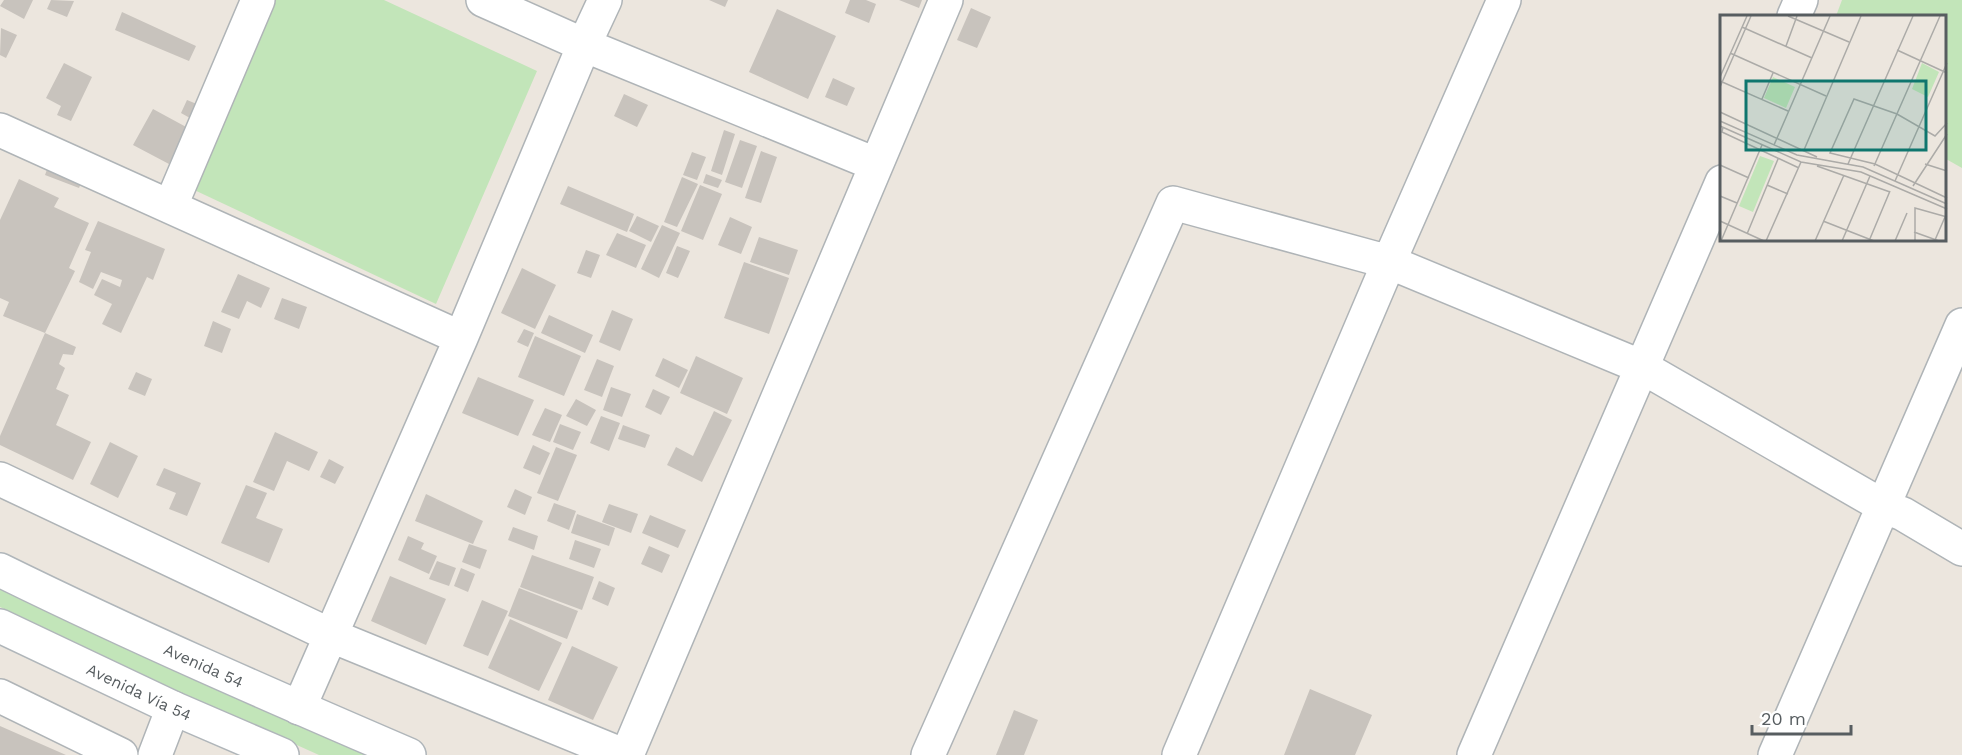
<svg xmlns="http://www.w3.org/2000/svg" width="1962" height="755" font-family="'Work Sans',sans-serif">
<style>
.green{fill:#c2e5b9}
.building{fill:#c8c3bd}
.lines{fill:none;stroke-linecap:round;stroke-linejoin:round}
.minor-casing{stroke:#afb4b7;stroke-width:36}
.secondary-casing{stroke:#b0b6ba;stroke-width:36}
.minor{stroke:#fff;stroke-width:33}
.secondary{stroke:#fff;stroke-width:33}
.labels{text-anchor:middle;stroke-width:5;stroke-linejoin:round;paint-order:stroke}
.street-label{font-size:16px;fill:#575d60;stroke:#fff}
.inset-road{fill:none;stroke:#acaba8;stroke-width:1.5}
.view{fill:#0f766e;fill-opacity:0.15;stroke:#0f766e;stroke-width:3}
.inset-edge{fill:none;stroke:#575d60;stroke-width:3}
</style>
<rect width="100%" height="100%" fill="#ece6de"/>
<path class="green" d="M273 0H384L537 71 436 304 190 188Z
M1842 0H1962V168L1946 159V16H1836Z
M0 589 190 675 373 755H319L183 694 0 607Z"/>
<path class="building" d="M4 0H33L24 19 0 6Z
M51 0 74 1 67 17 47 9Z
M709 0H728L725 7Z
M850 0H866L876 4 869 23 845 13Z
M899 0H922L919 8Z
M971 8 991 17 977 48 957 40Z
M777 9 836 36 808 99 749 72Z
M122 12 196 46 189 61 115 30Z
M1 28 17 35 6 58 0 55Z
M64 63 92 77 71 121 57 115 61 106 46 98Z
M833 78 855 88 847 106 825 97Z
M624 94 648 105 637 127 614 116Z
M187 100 204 107 197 122 181 113Z
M153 109 188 128 169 164 133 145Z
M724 130 735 134 722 175 711 171Z
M740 140 757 146 742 188 725 182Z
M761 151 777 157 761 203 745 198Z
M692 152 706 157 697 180 683 175Z
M49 164 83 178 79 188 45 175Z
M706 174 722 180 718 188 703 183Z
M682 177 698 184 677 227 664 222Z
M19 179 59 198 54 207 89 223 69 268 75 271 45 333 3 316 9 302 0 298V220Z
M700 185 722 194 703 240 681 231Z
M568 186 634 214 627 232 560 204Z
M637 216 659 226 651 242 629 231Z
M730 217 752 227 741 254 718 245Z
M98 221 165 249 153 280 147 277 121 333 102 324 112 304 94 295 102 279 120 287 122 280 101 272 93 289 79 282 91 252 85 250Z
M662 225 680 233 659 278 641 269Z
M617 233 646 245 636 268 606 255Z
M759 237 798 250 789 275 750 262Z
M677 246 690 251 678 278 666 273Z
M586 250 600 255 591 278 577 273Z
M744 262 789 278 769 334 724 318Z
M522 268 556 285 535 329 501 313Z
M238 274 270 288 261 308 247 301 239 319 221 312Z
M282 298 307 307 299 329 274 319Z
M612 310 633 319 620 351 599 342Z
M549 315 593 335 585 353 541 333Z
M213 321 231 329 222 353 204 346Z
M524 329 534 333 528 347 517 342Z
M45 333 76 347 73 355 63 354 59 364 65 368 56 389 69 395 56 425 91 442 73 480 0 445V436Z
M535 336 581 356 564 396 518 377Z
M696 356 743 378 727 414 680 393Z
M663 358 688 370 679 388 655 376Z
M597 359 614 366 602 397 584 390Z
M136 372 152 379 145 396 128 389Z
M478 377 534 400 518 436 462 413Z
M611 387 631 394 622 417 603 410Z
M653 389 670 397 661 415 645 407Z
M576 399 596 410 587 426 566 416Z
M545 408 562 415 550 442 532 435Z
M714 411 732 420 702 482 667 465 676 447 693 456Z
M601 416 620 423 609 451 590 443Z
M560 424 581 432 573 450 553 442Z
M623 425 650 435 645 448 618 439Z
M275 432 318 452 309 471 287 461 274 491 253 482Z
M110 442 138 456 118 498 90 484Z
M533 445 550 453 540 475 523 468Z
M556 447 577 455 558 501 537 493Z
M329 459 344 467 335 484 320 477Z
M164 468 201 483 187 516 169 509 176 493 156 485Z
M246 485 267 493 256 518 283 529 269 563 221 543Z
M515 489 532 497 525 515 507 507Z
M426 494 483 521 473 544 415 521Z
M554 503 576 511 569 530 547 521Z
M609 504 638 514 631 533 602 522Z
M577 514 615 528 609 546 571 533Z
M650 515 686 530 678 548 642 533Z
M513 527 538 536 534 550 508 540Z
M408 536 424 543 421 549 437 556 429 574 398 560Z
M575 540 601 549 594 568 569 559Z
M469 544 487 550 480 569 462 562Z
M649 546 670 555 662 573 641 564Z
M532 555 594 577 582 610 520 587Z
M437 561 456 568 449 586 429 579Z
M461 568 475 574 468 592 454 586Z
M390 576 446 599 426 645 371 621Z
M599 581 615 588 608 606 592 599Z
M519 588 578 611 567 639 508 616Z
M482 600 508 611 488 656 463 646Z
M510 619 562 643 539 691 488 668Z
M572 646 618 667 593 720 548 700Z
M1310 689 1372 715 1355 755H1284Z
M1014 710 1038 720 1024 755H996Z
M0 726 66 755H0Z"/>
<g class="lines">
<g class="minor-casing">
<path id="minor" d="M483 0 584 45 875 164
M1794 16 1801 0
M0 130 461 338
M171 205 258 0
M0 479 332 636 623 755
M0 696 121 755
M299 708 461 338 584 45 605 0
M155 755 173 708
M627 755 946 0
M928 755 1173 203 1389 262 1642 367 1883 506 1903 514 1962 549
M1179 755 1389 262 1504 0
M1474 755 1722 182
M1775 755 1962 325"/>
</g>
<g class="secondary-casing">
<g id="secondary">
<path id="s1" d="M0 570C134 636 272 696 409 755"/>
<path id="s2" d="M0 626 173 708 282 755"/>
</g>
</g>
<use href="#minor" class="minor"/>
<use href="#secondary" class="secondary"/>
</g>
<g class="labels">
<g class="street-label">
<text dy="6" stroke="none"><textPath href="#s1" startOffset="225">Avenida 54</textPath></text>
<text dy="6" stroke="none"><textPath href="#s2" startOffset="154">Avenida Vía 54</textPath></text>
</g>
</g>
<g transform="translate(1720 15)">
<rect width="226" height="226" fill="#ece6de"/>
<path d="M202 48 219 57 208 82 192 74ZM53 62 75 72 66 93 44 83ZM40 141 54 146 33 197 19 191Z" fill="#c2e5b9"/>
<path class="inset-road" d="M68 1 129 27M22 12 92 43M66 31 77 1M177 35 227 58M10 38 106 81M0 62 27 1M0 66 68 96M0 72 31 1M42 84 53 58M0 97 97 142M0 106 77 140 143 152 227 189M227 108 215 121 177 99 134 84 110 138 155 149 227 183M0 111 81 147 141 157 227 194M3 112 2 117 79 153M54 130 110 1M84 135 141 1M128 149 193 1M205 149 227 156M0 150 29 163M97 151 170 177M154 151 220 1M175 166 227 48M47 170 68 179M193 171 227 119M0 181 17 188M0 206 44 226M103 206 154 226M194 217 219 226M27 219 58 144M215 225 225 202M1 226 42 130M46 226 81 147M95 226 124 160M122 226 150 161M149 226 170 176M175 226 187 198M195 226V193L227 202"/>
<path class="view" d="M26 66H206V135H26Z"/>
<rect width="226" height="226" class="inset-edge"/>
</g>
<path d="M1752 725v9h99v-9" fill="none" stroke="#575d60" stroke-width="3"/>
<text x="1761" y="725" font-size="18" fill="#575d60" stroke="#ffffff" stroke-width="4.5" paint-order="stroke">20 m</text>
</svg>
